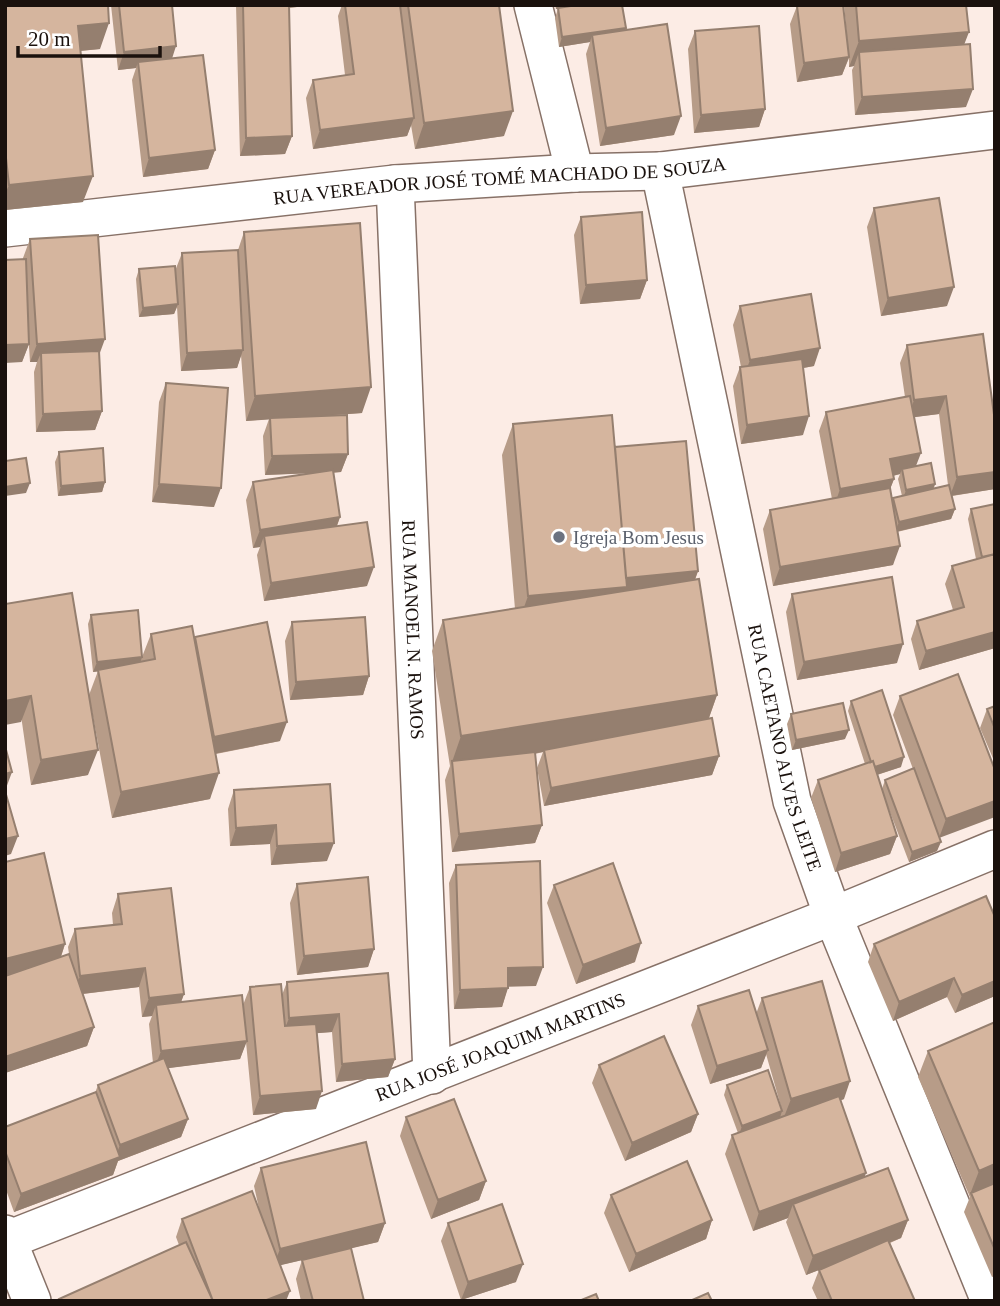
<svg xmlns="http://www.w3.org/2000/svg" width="1000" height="1306" font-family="Georgia,serif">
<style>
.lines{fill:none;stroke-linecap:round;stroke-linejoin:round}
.minor-casing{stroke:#877167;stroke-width:40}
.minor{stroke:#fff;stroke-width:37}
.wall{fill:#b79c88;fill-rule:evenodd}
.shaded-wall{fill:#957f6f}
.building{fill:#d5b59e;stroke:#957f6f;stroke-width:2}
.worship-dot{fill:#6b7280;stroke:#fff;stroke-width:2.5}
.labels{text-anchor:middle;stroke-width:7;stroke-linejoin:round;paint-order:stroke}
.street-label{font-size:19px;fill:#1a110d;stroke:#fff}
.worship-label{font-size:19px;fill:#5b616d;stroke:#fff;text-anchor:start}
</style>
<rect width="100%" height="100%" fill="#fcece5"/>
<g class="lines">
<g class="minor-casing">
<g id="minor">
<path d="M533 5 575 173"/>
<path id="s1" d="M660 171 792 801 833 916 990 1301"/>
<path id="s2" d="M395 184 432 1075"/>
<path id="s3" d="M5 228 395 184 575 173 660 171 995 130"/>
<path d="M5 1234 32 1301"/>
<path id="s4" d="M5 1241 833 916 995 849"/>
</g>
</g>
<use href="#minor" class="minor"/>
</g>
<path class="wall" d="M5 5 100 49 80 51 83 202 5 210Z
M111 5H172V58L215 150 208 169 143 177 132 80 136 68 118 70Z
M236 5H298L297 7 289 8 292 136 285 154 240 156Z
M342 5H499L504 136 415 149 411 125 407 136 313 149 306 98 313 80 345 75 338 16Z
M555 5H575L626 28 625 30 674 135 600 146 586 54 590 42 559 47 555 18 558 9H556Z
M844 5H966L964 45 966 107 855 115 852 70 854 66 849 67V58L842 75 797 82 790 24 797 6 848 48Z
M695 31 765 109 759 127 694 133 688 49Z
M874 208 947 306 881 316 867 227Z
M581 217 647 280 640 299 580 304 574 235Z
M244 232 362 413 323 416 348 454 341 472 333 473 340 517 337 526 367 586 264 601 257 555 260 547 253 548 246 500 253 482 310 473 265 475 263 436 269 419 246 421 241 355 237 368 181 371 177 307 174 314 139 317 136 279 139 269 175 271 182 253 238 250Z
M30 239 99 354 102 411 95 430 36 432 34 372 37 362H30L28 332 29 344 22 362 23 258Z
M740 306 814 366 803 368V435L741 444 733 386 740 367H741L733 325Z
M907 345 993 408 995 402V489L952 496 955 509 951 519 897 532 893 565 773 586 763 529 770 510 832 499 819 431 826 412 905 397 900 363ZM939 414 948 485 934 488 935 484 916 466 914 417ZM900 474 898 479 902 496 893 498 892 501 890 489 894 479 893 476Z
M166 383 214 507 152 502 159 402Z
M513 424 615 447 698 571 695 580 717 695 709 718 719 756 712 775 544 806 537 768 543 752 535 754 542 825 535 843 452 852 445 780 450 766 432 651 443 620 515 609 502 455Z
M59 452 105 482 102 492 58 496 55 462Z
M995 504V648L919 670 911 639 917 621 953 610 945 584 952 566 976 559 968 519 971 509Z
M792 594 897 663 797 680 786 612Z
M5 604 88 775 31 785Z
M91 615 142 657 151 634 194 637 280 741 216 754 210 799 112 818 89 695 98 671 93 672 88 624Z
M292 622 369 676 363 695 290 700 285 641Z
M900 696 995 770 939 838 937 851 909 862 885 799 897 836 890 854 835 872 811 798 818 780 865 764 848 711 851 701 901 767 877 775 882 789 885 780 913 769 893 715Z
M995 706V763L980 728 987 709Z
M791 714 845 739 792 750 787 724Z
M234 790 327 861 271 865 270 844 230 846 228 809Z
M456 865 536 986H508L502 1007 454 1009 449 883Z
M297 884 374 949 368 967 297 975 290 903Z
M554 885 635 962 576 984 547 903Z
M118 894 184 994 181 1002 243 1005 250 987 282 995 287 982 388 973 395 1059 388 1077 336 1082 332 1032 317 1033 316 1109 253 1115 246 1042 240 1059 168 1068 188 1119 181 1137 118 1161 113 1175 14 1212 5 1187V1127L95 1093 98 1085 153 1063 149 1024 152 1016 142 1017 139 987 83 994 94 1027 87 1046 5 1073 65 944 61 957 69 954 68 947 75 929 113 925 112 913Z
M995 917V996L955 1013 947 997 893 1021 868 962 874 944Z
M762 998 844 1099 840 1101 865 1177 908 1220 901 1238 890 1243 915 1301H818L812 1288 819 1270 806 1275 786 1222 788 1218 753 1231 725 1154 732 1135 738 1133 724 1095 727 1085 782 1110 766 1054 761 1068 710 1084 691 1025 698 1006 756 1014Z
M995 1022V1276L992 1277 964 1212 970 1197 918 1077 928 1051Z
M599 1065 698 1114 691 1132 625 1161 592 1083Z
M406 1117 486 1181 479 1200 431 1219 400 1136Z
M261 1168 385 1223 378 1242 351 1248 364 1301H301L296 1279 302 1260 325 1255 280 1265 286 1301H58L59 1299 179 1245 176 1237 182 1219 260 1213 254 1186Z
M611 1195 712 1220 706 1239 629 1272 604 1213Z
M448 1223 516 1282 461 1300 441 1241Z"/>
<path class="shaded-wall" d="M283 5H298L297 7 282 8Z
M557 5H575L556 9Z
M109 23 100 49 68 52 78 26Z
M626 28 622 38 592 35 590 42 559 47 562 37Z
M969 32 959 58 859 52 854 66 849 67 859 41Z
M176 46 170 65 138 62 136 68 118 70 124 52Z
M849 57 842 75 797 82 804 63Z
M973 89 966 107 855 115 862 97Z
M765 109 759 127 694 133 701 115Z
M513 111 504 136 415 149 424 123Z
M681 116 674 135 600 146 606 128Z
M414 118 407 136 313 149 320 130Z
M292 136 285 154 240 156 246 138Z
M215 150 208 169 143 177 149 158Z
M93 176 83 202 5 210V194L9 185Z
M647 280 640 299 580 304 586 285Z
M954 287 947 306 881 316 888 298Z
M178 304 174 314 139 317 143 308Z
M105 339 98 358 41 353 37 362H30L37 344Z
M29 344 22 362 5 363V345Z
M820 348 814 366 743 379 750 360Z
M243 350 237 368 181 371 187 353Z
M371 387 362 413 246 421 255 396Z
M946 396 939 414 908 418 914 400Z
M102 411 95 430 36 432 43 414Z
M809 416 803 435 741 444 747 425Z
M921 453 914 471 902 469 900 474 883 478 890 459Z
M348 454 341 472 265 475 272 456Z
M995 472V489L950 496 957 477Z
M894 479 887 497 834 507 840 489Z
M105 482 102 492 58 496 61 486Z
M30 483 26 493 5 496V487Z
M159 484 221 488 214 507 152 502Z
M935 484 931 494 903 499 906 490Z
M955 509 951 519 895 532 899 522Z
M340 517 333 536H264L260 547 253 548 260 530Z
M900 546 893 565 773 586 780 567Z
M374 567 367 586 264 601 271 583Z
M698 571 691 590 517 627 528 596 624 578Z
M995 632V648L919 670 926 651Z
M903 644 897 663 797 680 804 662Z
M142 657 139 667 93 672 97 662Z
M369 676 363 695 290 700 296 682Z
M717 695 706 726 544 750 543 752 452 767V762L461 736Z
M31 696 21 722 5 725V701Z
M287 722 280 741 208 755 214 737Z
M849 730 845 739 792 750 796 740Z
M98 750 88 775 31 785 41 760Z
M719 756 712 775 544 806 551 788Z
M904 757 901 767 870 777 873 768Z
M12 772 5 791V774Z
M219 773 210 799 112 818 121 792Z
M995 801V817L939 838 946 819Z
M276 825 270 844 230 846 236 828Z
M542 825 535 843 452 852 459 834Z
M18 836 11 854 5 856V839Z
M897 836 890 854 835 872 841 853Z
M941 842 937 851 909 862 912 852Z
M334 843 327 861 271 865 277 846Z
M641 943 635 962 576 984 583 965Z
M65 944 59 962 5 976V959Z
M374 949 368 967 297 975 304 956Z
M543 967 536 986 501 987 508 968Z
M145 968 139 987 73 995 80 976Z
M954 978 947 997 893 1021 899 1002Z
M995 981V996L955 1013 962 995Z
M508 988 502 1007 454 1009 460 990Z
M184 994 177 1013 156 1005 152 1016 142 1017 149 998Z
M339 1014 332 1032 282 1036 289 1018Z
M94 1027 87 1046 5 1073V1057Z
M247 1041 240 1059 154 1070 161 1051Z
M768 1050 761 1068 710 1084 717 1066Z
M395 1059 388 1077 336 1082 342 1064Z
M850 1081 844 1099 784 1117 791 1099Z
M322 1091 316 1109 253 1115 260 1096Z
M782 1111 779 1121 739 1135 742 1126Z
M698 1114 691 1132 625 1161 632 1143Z
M188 1119 181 1137 118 1161 113 1175 14 1212 21 1194 115 1158 120 1145Z
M995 1164V1186L971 1193 969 1197 979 1171Z
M866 1173 859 1192 793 1204 788 1218 753 1231 759 1212Z
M486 1181 479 1200 431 1219 438 1200Z
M712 1220 706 1239 629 1272 636 1254Z
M908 1220 901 1238 806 1275 813 1256Z
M385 1223 378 1242 273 1267 280 1249Z
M523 1264 516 1282 461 1300 468 1282Z
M290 1291 286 1301H264Z"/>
<path class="building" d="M5 5H108L109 23 78 26 93 176 9 185 5 149Z
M119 5H172L176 46 124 52Z
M243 5H289L292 136 246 138Z
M345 5H400L414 118 320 130 313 80 354 74Z
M408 5H499L513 111 424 123Z
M577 5H622L626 28 562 37 558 8Z
M801 5H843L849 57 804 63 797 6Z
M856 5H966L969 32 859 41Z
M667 24 681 116 606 128 592 35Z
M759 26 765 109 701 115 695 31Z
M970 44 973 89 862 97 859 52Z
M203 55 215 150 149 158 138 62Z
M939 198 954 287 888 298 874 208Z
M642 212 647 280 586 285 581 217Z
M360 223 371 387 255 396 244 232Z
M98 235 105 339 37 344 30 239Z
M238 250 243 350 187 353 182 253Z
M26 259 29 344 5 345V260Z
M175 266 178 304 143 308 139 269Z
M811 294 820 348 750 360 740 306Z
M983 334 995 422V472L957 477 946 396 914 400 907 345Z
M99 351 102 411 43 414 41 353Z
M802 359 809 416 747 425 740 367Z
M166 383 228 388 221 488 159 484Z
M910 396 921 453 890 459 894 479 840 489 826 412Z
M347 415 348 454 272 456 270 418Z
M612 415 627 587 528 596 513 424Z
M686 441 698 571 626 578 615 447Z
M103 448 105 482 61 486 59 452Z
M26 458 30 483 5 487V461Z
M931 463 935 484 906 490 902 469Z
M333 470 340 517 260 530 253 482Z
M949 485 955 509 899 522 893 498Z
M890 488 900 546 780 567 770 510Z
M995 504V554L982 557 971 509Z
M367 522 374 567 271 583 264 536Z
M995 554V632L926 651 917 621 964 607 952 566Z
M892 577 903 644 804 662 792 594Z
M699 579 717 695 461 736 443 620Z
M72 593 98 750 41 760 31 696 5 701V604Z
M138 610 142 657 97 662 91 615Z
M365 617 369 676 296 682 292 622Z
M267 622 287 722 214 737 195 637Z
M192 626 219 773 121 792 98 670 155 659 151 634Z
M958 674 995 770V801L946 819 900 696Z
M882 690 904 757 875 767 873 761 871 762 851 701Z
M843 703 849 730 796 740 791 714Z
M995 706V729L987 709Z
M712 718 719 756 551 788 544 750Z
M5 746 12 772 5 774Z
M535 752 542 825 459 834 452 761Z
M873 761 897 836 841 853 818 780Z
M914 768 941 842 912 852 885 780Z
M330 784 334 843 277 846 276 825 236 828 234 790Z
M5 791 18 836 5 839Z
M44 853 65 944 5 959V862Z
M540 861 543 967 508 968V988L460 990 456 865Z
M613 863 641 943 583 965 554 885Z
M368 877 374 949 304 956 297 884Z
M171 888 184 994 149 998 145 968 80 976 75 929 122 924 118 894Z
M986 896 995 917V981L962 995 954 978 899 1002 874 944Z
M69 954 94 1027 5 1057V976Z
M388 973 395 1059 342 1064 339 1014 289 1018 287 982Z
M822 981 850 1081 791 1099 762 998Z
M281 984 285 1026 316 1024 322 1091 260 1096 250 987Z
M749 990 768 1050 717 1066 698 1006Z
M242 995 247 1041 161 1051 156 1005Z
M995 1022V1164L979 1171 928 1051Z
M664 1036 698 1114 632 1143 599 1065Z
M164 1058 188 1119 120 1145 98 1085Z
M768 1070 782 1111 742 1126 727 1085Z
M96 1092 120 1157 21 1194 5 1151V1127Z
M839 1096 866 1173 759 1212 732 1135Z
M454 1099 486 1181 438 1200 406 1117Z
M366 1142 385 1223 280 1249 261 1168Z
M687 1161 712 1220 636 1254 611 1195Z
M888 1168 908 1220 813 1256 793 1204Z
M995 1183V1250L971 1193Z
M252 1191 290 1291 264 1301H213L182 1219Z
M502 1204 523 1264 468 1282 448 1223Z
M888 1240 915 1301H832L819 1270Z
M186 1242 213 1301H60L59 1299Z
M351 1248 364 1301H313L302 1260Z
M708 1293 712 1301H690Z
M596 1294 599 1301H579Z"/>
<circle class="worship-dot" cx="559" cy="537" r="7"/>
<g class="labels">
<g class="street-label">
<text dy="7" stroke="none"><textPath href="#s3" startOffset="497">RUA VEREADOR JOSÉ TOMÉ MACHADO DE SOUZA</textPath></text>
<text dy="7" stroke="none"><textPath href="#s2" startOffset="446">RUA MANOEL N. RAMOS</textPath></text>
<text dy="7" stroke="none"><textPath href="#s1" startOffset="590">RUA CAETANO ALVES LEITE</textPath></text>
<text dy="7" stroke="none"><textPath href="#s4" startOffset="532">RUA JOSÉ JOAQUIM MARTINS</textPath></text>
</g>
<g class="worship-label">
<text x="573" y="544">Igreja Bom Jesus</text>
</g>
</g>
<rect width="1000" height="1306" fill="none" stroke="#1a110d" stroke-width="14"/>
<path d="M18 46v10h142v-10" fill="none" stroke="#1a110d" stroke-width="3.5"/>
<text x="28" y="46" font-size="21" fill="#1a110d" stroke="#ffffff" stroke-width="5" paint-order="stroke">20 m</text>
</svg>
